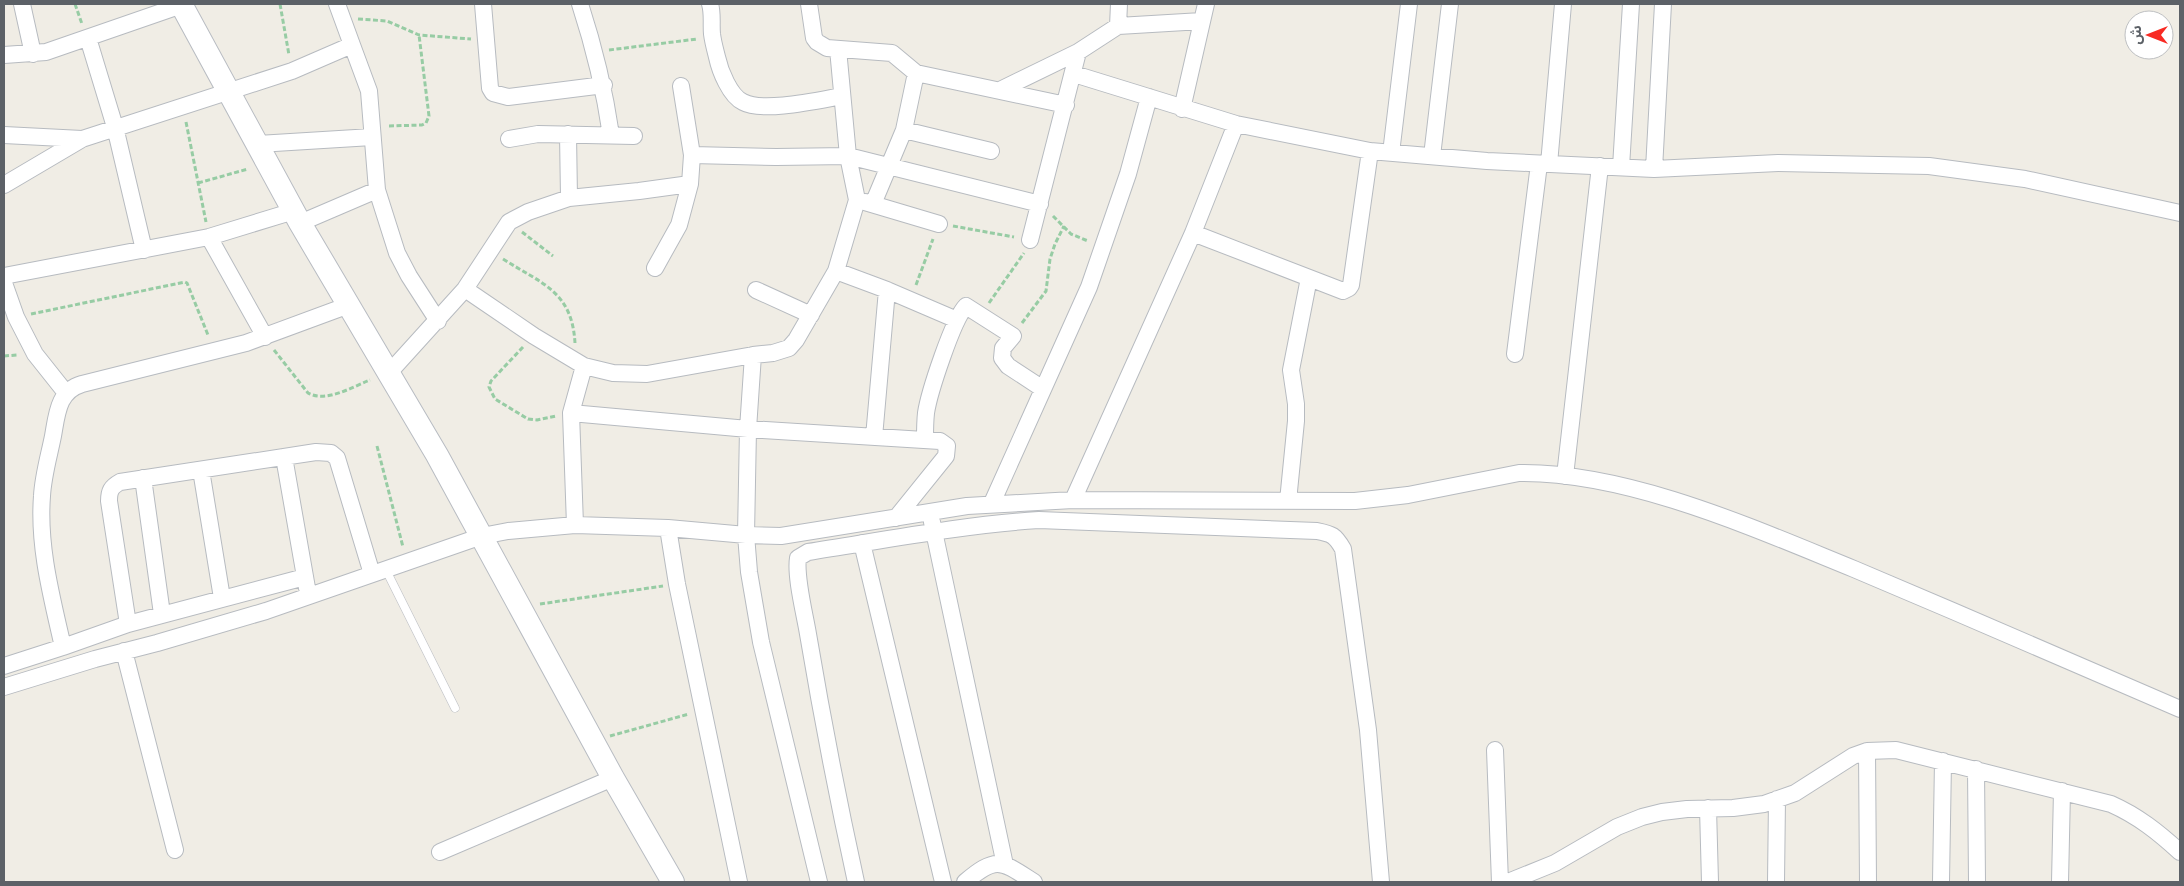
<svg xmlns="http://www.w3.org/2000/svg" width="2184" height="886" font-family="'Alegreya Sans','Noto Sans Arabic',sans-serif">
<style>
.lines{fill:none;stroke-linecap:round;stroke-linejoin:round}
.lane-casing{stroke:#b7bbc0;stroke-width:9}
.street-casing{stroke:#b7bbc0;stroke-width:18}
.secondary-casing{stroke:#b8bcc2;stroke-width:24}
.path{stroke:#97cca4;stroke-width:3;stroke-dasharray:5 2.5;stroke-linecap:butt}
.lane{stroke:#fff;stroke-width:8}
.street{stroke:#fff;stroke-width:16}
.secondary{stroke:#fff;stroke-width:22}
</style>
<rect width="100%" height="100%" fill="#f0ede5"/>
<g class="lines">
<g class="lane-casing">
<path id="lane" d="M386 570 455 708"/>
</g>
<g class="street-casing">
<path id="street" d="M22 4 33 54
M483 4 490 88 493 93 508 97 604 85
M580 4C595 50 604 87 611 135
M710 4C713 14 711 24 712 34 713 42 715 49 717 57 720 71 730 96 743 102 763 113 819 100 842 96
M809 4 814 38 817 42 827 48 892 53 916 73 1066 105
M1118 26 1119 4
M88 38 115 127 144 250
M352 45 369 91 377 190 397 253 409 276 438 321
M4 55 46 52 182 5
M1074 74 1236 124 1370 151 1487 161 1654 169 1778 163 1929 166 2025 179 2180 213
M1000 90 1078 52
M1182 109 1206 4
M904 130 991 151
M568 134 569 198
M4 135 82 139
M509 139 538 134 634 136
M258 144 372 137
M1391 153 1409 4
M692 155 776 157 848 156 1040 204
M1432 156 1450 4
M1549 164 1563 4
M1621 167 1631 4
M1654 169 1663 4
M4 185 82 139 292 71 352 45 337 4
M865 202 939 224
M873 204 904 130 916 73
M300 223 377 190
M1193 233 1343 291 1349 288 1351 285 1370 151
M209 237 265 337
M1030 240 1078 52 1118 26 1202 21
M655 268 679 225 690 184
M836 271 887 290 957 320
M4 276 209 237 294 211
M4 283 16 317 35 354 66 393
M465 289 534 336 584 366 613 373 647 374 753 355 773 353 789 348 796 340 836 271 857 200 848 156 838 49
M756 290 811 315
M1515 354 1539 164
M753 355 748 429 746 535 749 572 761 642 819 882
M388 374 465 289 509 222 528 212 569 198 639 191 690 184 692 155 681 86
M571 413 748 429 940 441 947 446 946 456 896 518
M874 437 887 290
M925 440C925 431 925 422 926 413 929 393 953 319 966 306L1013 336 1003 348 1002 358 1008 366 1043 389
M284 457 307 588
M201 470 222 598
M1565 476 1600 166
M143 478 162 614
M1073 500 1193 233 1236 124
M1288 501 1296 421V404L1291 370 1309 278
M992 503 1089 287 1128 174 1149 97
M932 522 1005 865
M575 525 571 413 584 366
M668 528 677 584 739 882
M862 543 943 882
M128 624 109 501C109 491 111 487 120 482L316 452 331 453 337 458 372 574
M63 647C52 598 38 547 42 496 43 476 49 456 53 436 57 414 58 391 82 384L246 343 349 305
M124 651 175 850
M4 666 63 647 128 624 305 577
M4 687 95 659 157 643 266 611 482 536 508 531 575 525 668 528 746 535 781 536 967 506 1073 500 1355 501 1408 495 1519 473C1629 472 1753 528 1854 569 1963 615 2072 662 2180 709
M1495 750 1500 882
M1867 751 1868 882
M1976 769 1977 882
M1708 808 1710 882
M440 852 613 778
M856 882C838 800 822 717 808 634 805 615 795 577 798 558L808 552C885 540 962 525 1039 520L1317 531C1332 534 1335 535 1343 549L1368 730 1381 882
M965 882C997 855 1001 861 1034 882
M1508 882 1555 863 1617 827 1642 817 1662 812 1687 809 1733 808 1764 804 1795 793 1853 756 1867 751 1896 750 2111 804C2138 816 2158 832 2180 852
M1776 882 1777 799
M1941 882 1943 761
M2060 882 2062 791"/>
</g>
<g class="secondary-casing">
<path id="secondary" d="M181 4 300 223 437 455 613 778 673 882"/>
</g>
<path class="path" d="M75 4 82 24
M280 4 289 55
M358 19 387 21 419 35 471 39
M609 50 697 39
M186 122 206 222
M389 126 422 125 426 123 429 116 419 35
M198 183 248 169
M1053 216 1071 234 1088 241
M953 226 1014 237
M522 232 553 256
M503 259C542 284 572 291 575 343
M916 285 933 239
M989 303 1024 253
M31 314 185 282 187 283 208 335
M1022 323 1046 291 1050 259 1055 244 1064 226
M523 347 491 381 489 387 495 399 528 419 537 420 556 416
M274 350 308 393C326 403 352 387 370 380
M4 356 17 355
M377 446 403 547
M540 604 663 586
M610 736 689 714"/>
<use href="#lane" class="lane"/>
<use href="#street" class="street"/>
<use href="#secondary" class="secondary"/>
</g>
<rect width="2184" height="886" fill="none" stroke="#5c6167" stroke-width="10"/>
<g transform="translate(2149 35) rotate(270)"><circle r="24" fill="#ffffff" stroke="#bec0c2"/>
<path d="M0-4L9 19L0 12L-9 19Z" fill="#f82a23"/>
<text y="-8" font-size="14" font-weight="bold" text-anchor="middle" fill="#5c6167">ش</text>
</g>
</svg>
